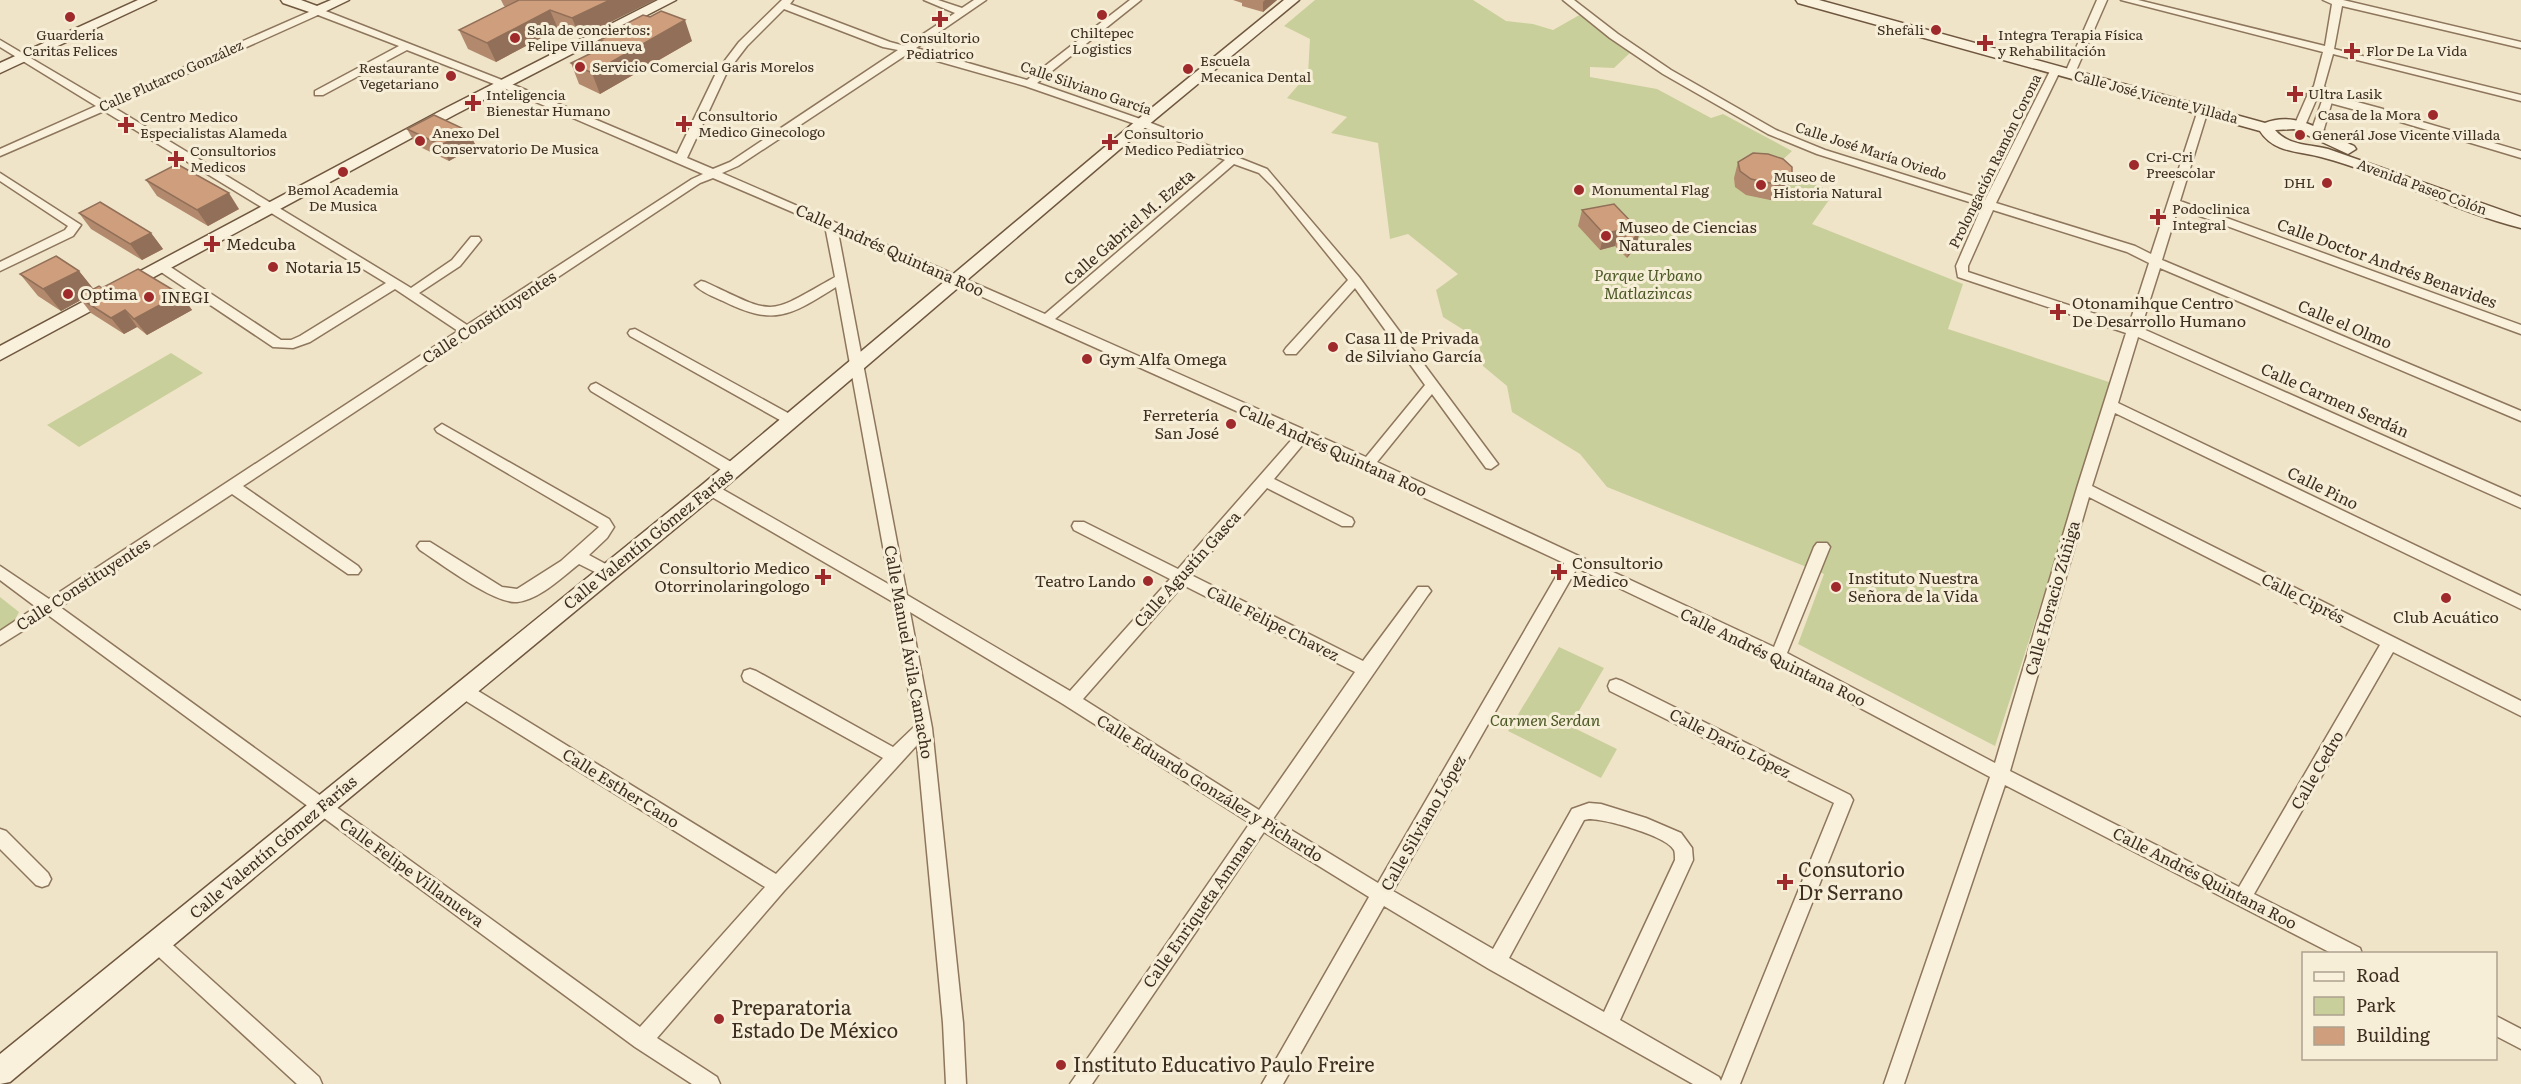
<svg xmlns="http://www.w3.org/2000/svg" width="2521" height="1084" font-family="Literata,serif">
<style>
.green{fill:#c9cf9b}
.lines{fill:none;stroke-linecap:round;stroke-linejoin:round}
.minor-casing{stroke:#8d765c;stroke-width:3}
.tertiary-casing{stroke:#8d765c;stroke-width:3}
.secondary-casing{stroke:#6f573f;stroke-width:3}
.minor{fill:#faf1dc;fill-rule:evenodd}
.tertiary{fill:#faf1dc;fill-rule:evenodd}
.secondary{fill:#faf1dc;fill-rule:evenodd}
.wall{fill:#b2896c}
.shaded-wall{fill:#916f58}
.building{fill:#cf9f7d;stroke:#916f58;stroke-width:1.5}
.poi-dot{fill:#9e2a2b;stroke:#f7eed8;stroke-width:2}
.labels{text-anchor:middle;stroke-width:6;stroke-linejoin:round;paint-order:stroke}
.far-poi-label{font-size:14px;fill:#3d2e20;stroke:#f7eed8;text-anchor:start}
.far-street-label{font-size:14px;fill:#3d2e20;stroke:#f7eed8}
.street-label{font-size:16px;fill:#3d2e20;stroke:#f7eed8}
.poi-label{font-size:16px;fill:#3d2e20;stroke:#f7eed8;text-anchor:start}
.park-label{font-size:16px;font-style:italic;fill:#4d5a26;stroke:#f7eed8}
.near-poi-label{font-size:20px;fill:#3d2e20;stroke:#f7eed8;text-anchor:start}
</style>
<rect width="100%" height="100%" fill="#f0e4c8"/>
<path class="green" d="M1315 0H1473L1506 21 1533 24 1553 30 1583 13 1632 51 1614 68 1590 67V77L1657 89 1711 118 1723 114 1792 151 1776 166 1834 193 1812 224 1963 284 1948 329 2112 383 1995 746 1798 644 1824 574 1607 487 1580 454 1512 412 1507 386 1483 366 1478 339 1443 317 1436 290 1458 274 1408 234 1390 239 1378 143 1331 133 1347 117 1287 98 1308 74 1310 39 1284 26Z
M171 353 203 373 79 447 47 425Z
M0 597 19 612 15 620 0 630Z
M1559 647 1604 668 1570 726 1617 749 1601 778 1508 731Z"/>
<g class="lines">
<g class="minor-casing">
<path id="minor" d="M782 0H793L790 4 890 42 905 46 955 13 924 0H938L962 8 974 0H986L916 48 1027 80 1130 0H1141L1037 83 1146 121 1267 169 1359 277 1498 464 1491 469 1486 468 1432 394 1377 462 1774 647 1814 547 1817 543H1827L1830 547 1787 653 1995 763 2077 488 2126 333 1958 277 1956 266 1982 206 1817 154 1768 134 1663 74 1610 38 1563 0H1574L1618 34 1671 70 1776 130 1825 150 1985 200 2051 69 2060 67 2061 69 1996 203 2135 246 2151 254 2198 110 2203 107 2207 108 2208 110 2180 201 2521 325V334L2178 208 2162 260 2521 411V421L2160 268 2141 328 2521 497V508L2138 337 2118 403 2521 596V609L2115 413 2092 486 2521 701V716L2393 652 2254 894 2360 948 2362 954H2333L2005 785 1904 1084H1884L1990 777 1772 661 1577 568 1393 891 1493 949 1572 809 1589 803 1601 804 1646 818 1681 833 1692 848 1693 860 1620 1020 1719 1077 1721 1081 1834 803 1610 691 1608 686 1610 681 1616 679 1622 681 1850 795 1853 800 1740 1084H1693L1489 969 1384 906 1283 1084H1262L1369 897 1264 832 1092 1084H1070L1250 823 1063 704 910 612 932 728 963 1023 966 1084H946L943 1023 917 745 784 891 657 1038 717 1077 720 1084H692L635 1047 48 615 0 645V631L36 607 0 580V566L49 599 458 331 395 289 310 342 293 348 273 347 158 270 156 267 158 264H166L281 340H291L300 336 386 283 104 111 0 156V149L96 106 0 47V40L105 102 318 8 507 82 677 154 717 71 739 42ZM784 9 883 47 898 50 730 162 713 169 687 158 727 72 747 46ZM318 15 399 46 315 91V95H323L407 50 499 86 703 174 692 179 467 325 419 293 460 266 481 240 479 237H471L452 260 411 288 113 107ZM909 53 1025 86 1138 125 1225 160 1045 314 722 173 738 166ZM1234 164 1259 173 1273 187 1348 280 1286 348 1284 351 1286 354H1296L1355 288 1425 385 1366 457 1055 319ZM713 178 825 226 835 277C766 316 777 316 705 282L701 281 695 285C701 292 714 297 723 301 775 327 791 315 836 287L890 585 715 485 710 484 703 489 705 493 893 602 915 726 893 747 756 671 750 669 744 671 742 676 744 681 883 758 776 874 470 686 464 684 458 686 456 691 458 696 765 887 640 1027 60 607 232 494 348 574H358L361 570 358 566 243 486 700 183ZM1993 210 2127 252 2149 263 2129 325 1968 272V266ZM838 232 1294 437 1178 569 1084 522H1074L1072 526 1074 530 1170 579 1070 691 907 595ZM1305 442 1564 563 1378 883 1273 819 1428 595 1431 591 1428 587H1418L1363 661 1191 575 1267 488 1342 526H1352L1354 522 1352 518 1274 479ZM2089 497 2380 645 2239 887 2010 771ZM1183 585 1355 672 1259 810 1083 699ZM1589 819C1606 819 1667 836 1674 850 1675 852 1675 858 1675 860L1604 1012 1509 958 1584 820Z
M2097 0H2107L2075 73 2074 75H2066L2065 73Z
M2121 0H2138L2325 46 2332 4 2323 0H2343L2521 42V48L2342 6 2334 49 2521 95V101L2333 54 2324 86 2333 98 2323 132 2317 135 2313 134 2311 132 2323 98 2319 93 2304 128 2300 129 2294 126 2308 94 2314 86 2323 52Z
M2378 109 2521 151V158L2374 114V110Z
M0 173 81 225 73 236 0 271V262L65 230 68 226 0 181Z
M635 329 797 418 799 421 792 426 787 424 630 336 628 333 630 330Z
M596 383 738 466 740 470 738 474H728L591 391 589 388 591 385Z
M442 424 609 519 614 527 607 538 589 555 613 568 616 572 613 576H603L579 564C562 577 539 600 517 602 494 604 440 563 420 550L417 546 420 542H430L502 587 517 589 561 561 599 527 437 432 435 429Z
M0 829 6 831 48 873 51 879 48 885 42 887 36 885 0 849Z
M157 934 164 937 319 1077 322 1084H297L150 949 148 943 150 937Z
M2496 1016 2521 1029V1049L2496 1036Z"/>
</g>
<g class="tertiary-casing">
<path id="tertiary" d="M2313 90 2383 109 2385 112 2378 116 2308 97 2307 94Z"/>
</g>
<g class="secondary-casing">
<path id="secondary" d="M138 0H156L0 73V63Z
M281 0H301L317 6 331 0H349L318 15 283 3Z
M658 0H676L456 114 0 360V346L446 108Z
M1284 0H1299L1147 126 717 494 330 814 10 1082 0 1084V1054L703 484 1137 120Z
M1796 0H1819L2265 123C2296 110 2326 133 2354 146L2356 149 2348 154 2294 129 2275 130C2289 146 2308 144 2328 149L2521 217V228C2453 211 2389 175 2321 157 2299 151 2274 153 2260 131L1798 3Z"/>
</g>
<use href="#minor" class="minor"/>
<use href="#tertiary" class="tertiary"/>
<use href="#secondary" class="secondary"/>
</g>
<path class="wall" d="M501 0H655L580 37 558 29 496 62 468 49 459 30 506 7 504 6Z
M1233 0H1277L1263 12 1242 6V3Z
M610 32 692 41 600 94 579 84 571 63 603 47 600 40 611 34Z
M407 129 468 131 476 146 449 161 416 145Z
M1738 162 1792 176 1786 192 1770 200 1746 195 1735 187 1734 178Z
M146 180 239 209 208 226 157 196Z
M1614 204 1636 247 1627 258 1615 246 1600 250 1578 226 1582 210Z
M79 213 151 233 163 249 142 260 91 229Z
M79 271 93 289 102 288 180 294 192 310 147 335 137 327 124 334 91 313 81 300 61 311 38 296 20 274Z"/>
<path class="shaded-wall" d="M610 0H655L580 37 572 18Z
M1265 0H1277L1263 12V2Z
M550 10 558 29 496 62 487 43Z
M685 20 692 41 600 94 592 73Z
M468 131 476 146 449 161 441 145Z
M1792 176 1786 192 1770 200 1775 184Z
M229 193 239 209 208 226 197 210Z
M1619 230 1615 246 1600 250 1604 234Z
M1640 231 1636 247 1627 258 1631 242Z
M151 233 163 249 142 260 130 244Z
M79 271 96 292 78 297 81 300 61 311 43 289Z
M180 294 192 310 147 335 134 319Z
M125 310 137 327 124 334 111 318Z"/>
<path class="building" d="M519 0H610L572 18 550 10 487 43 459 30Z
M661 11 685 20 592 73 571 63 610 44 600 40 613 34 610 32 643 15 650 17Z
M434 115 468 131 441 145 407 129Z
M1753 153 1768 154 1783 159 1792 167V176L1775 184 1751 179 1740 171 1738 162Z
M177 164 229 193 197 210 146 180Z
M100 202 151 233 130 244 79 213Z
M1614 204 1640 231 1631 242 1619 230 1604 234 1582 210Z
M56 256 79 271 43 289 20 274Z
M138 269 180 294 134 319 125 310 111 318 78 297 99 286 102 288Z"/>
<g class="poi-dot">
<circle cx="1102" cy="15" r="6"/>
<circle cx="70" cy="17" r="6"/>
<path d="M937 10h6v6h6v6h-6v6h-6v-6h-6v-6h6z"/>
<circle cx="1936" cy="30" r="6"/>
<circle cx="515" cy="38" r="6"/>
<path d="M1982 34h6v6h6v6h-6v6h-6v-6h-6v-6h6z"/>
<path d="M2349 42h6v6h6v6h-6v6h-6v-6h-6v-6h6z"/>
<circle cx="580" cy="67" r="6"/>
<circle cx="1188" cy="69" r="6"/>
<circle cx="451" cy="76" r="6"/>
<path d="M2292 85h6v6h6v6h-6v6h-6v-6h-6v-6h6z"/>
<path d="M470 94h6v6h6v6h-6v6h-6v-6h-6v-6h6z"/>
<circle cx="2433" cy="115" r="6"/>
<path d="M681 115h6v6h6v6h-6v6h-6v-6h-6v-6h6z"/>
<path d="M123 116h6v6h6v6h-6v6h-6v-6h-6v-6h6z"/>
<circle cx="2300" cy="135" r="6"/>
<circle cx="420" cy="141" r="6"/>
<path d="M1107 133h6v6h6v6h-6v6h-6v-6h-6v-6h6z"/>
<path d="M173 150h6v6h6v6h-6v6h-6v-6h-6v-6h6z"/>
<circle cx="2134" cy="165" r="6"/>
<circle cx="343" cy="172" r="6"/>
<circle cx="2327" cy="183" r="6"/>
<circle cx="1761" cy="185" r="6"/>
<circle cx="1579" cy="190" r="6"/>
<path d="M2155 208h6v6h6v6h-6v6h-6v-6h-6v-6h6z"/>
<circle cx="1606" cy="236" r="6"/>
<path d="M209 235h6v6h6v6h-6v6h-6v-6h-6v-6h6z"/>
<circle cx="273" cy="267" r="6"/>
<circle cx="68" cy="294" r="6"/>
<circle cx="149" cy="297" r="6"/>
<path d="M2055 303h6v6h6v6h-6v6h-6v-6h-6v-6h6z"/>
<circle cx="1333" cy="347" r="6"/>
<circle cx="1087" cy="359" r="6"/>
<circle cx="1231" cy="424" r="6"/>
<path d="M1556 563h6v6h6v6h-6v6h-6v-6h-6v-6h6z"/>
<path d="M820 568h6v6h6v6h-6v6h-6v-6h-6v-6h6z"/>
<circle cx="1148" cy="581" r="6"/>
<circle cx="1836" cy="587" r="6"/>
<circle cx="2446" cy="598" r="6"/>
<path d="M1782 873h6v6h6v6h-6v6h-6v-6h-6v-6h6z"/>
<circle cx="719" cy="1019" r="6"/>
<circle cx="1061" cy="1065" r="6"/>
</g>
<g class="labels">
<g class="far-poi-label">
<text x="527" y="35">Sala de conciertos:<tspan x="527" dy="16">Felipe Villanueva</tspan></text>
<text x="1924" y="35" text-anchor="end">Shefali</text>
<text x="1102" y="38" text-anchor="middle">Chiltepec<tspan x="1102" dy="16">Logistics</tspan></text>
<text x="70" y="40" text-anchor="middle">Guarderia<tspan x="70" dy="16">Caritas Felices</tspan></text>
<text x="1998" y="40">Integra Terapia Física<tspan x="1998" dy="16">y Rehabilitación</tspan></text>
<text x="940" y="43" text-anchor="middle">Consultorio<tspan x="940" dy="16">Pediatrico</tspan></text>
<text x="2366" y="56">Flor De La Vida</text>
<text x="1200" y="66">Escuela<tspan x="1200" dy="16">Mecanica Dental</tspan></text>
<text x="592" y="72">Servicio Comercial Garis Morelos</text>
<text x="439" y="73" text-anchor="end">Restaurante<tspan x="439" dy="16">Vegetariano</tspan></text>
<text x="2308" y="99">Ultra Lasik</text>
<text x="486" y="100">Inteligencia<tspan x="486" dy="16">Bienestar Humano</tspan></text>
<text x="2421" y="120" text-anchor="end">Casa de la Mora</text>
<text x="698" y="121">Consultorio<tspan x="698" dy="16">Medico Ginecologo</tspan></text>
<text x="140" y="122">Centro Medico<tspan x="140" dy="16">Especialistas Alameda</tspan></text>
<text x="432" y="138">Anexo Del<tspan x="432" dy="16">Conservatorio De Musica</tspan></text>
<text x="1124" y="139">Consultorio<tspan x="1124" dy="16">Medico Pediatrico</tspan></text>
<text x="2312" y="140">Generál Jose Vicente Villada</text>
<text x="190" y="156">Consultorios<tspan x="190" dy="16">Medicos</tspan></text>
<text x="2146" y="162">Cri-Cri<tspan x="2146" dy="16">Preescolar</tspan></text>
<text x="1773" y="182">Museo de<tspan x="1773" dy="16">Historia Natural</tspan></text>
<text x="2315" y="188" text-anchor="end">DHL</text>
<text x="343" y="195" text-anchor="middle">Bemol Academia<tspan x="343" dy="16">De Musica</tspan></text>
<text x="1591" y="195">Monumental Flag</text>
<text x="2172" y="214">Podoclinica<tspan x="2172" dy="16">Integral</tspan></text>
</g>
<g class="far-street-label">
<text transform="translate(171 76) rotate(-24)" y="5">Calle Plutarco González</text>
<text transform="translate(1086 88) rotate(19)" y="5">Calle Silviano García</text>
<text transform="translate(2156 97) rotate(15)" y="5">Calle José Vicente Villada</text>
<text transform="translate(1871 151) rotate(18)" y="5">Calle José María Oviedo</text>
<text transform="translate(1995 161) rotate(-64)" y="5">Prolongación Ramón Corona</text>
<text transform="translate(2422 187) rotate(20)" y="5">Avenida Paseo Colón</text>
</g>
<g class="street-label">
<text transform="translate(1129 227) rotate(-41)" y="6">Calle Gabriel M. Ezeta</text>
<text transform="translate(890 250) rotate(24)" y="6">Calle Andrés Quintana Roo</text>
<text transform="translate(2387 263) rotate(20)" y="6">Calle Doctor Andrés Benavides</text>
<text transform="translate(489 317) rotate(-33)" y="6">Calle Constituyentes</text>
<text transform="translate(2345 324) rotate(23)" y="6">Calle el Olmo</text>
<text transform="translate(2335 400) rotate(24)" y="6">Calle Carmen Serdán</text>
<text transform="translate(1333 450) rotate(24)" y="6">Calle Andrés Quintana Roo</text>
<text transform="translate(2323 488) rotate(26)" y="6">Calle Pino</text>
<text transform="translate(648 539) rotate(-39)" y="6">Calle Valentín Gómez Farías</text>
<text transform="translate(1187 569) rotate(-48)" y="6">Calle Agustín Gasca</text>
<text transform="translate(83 584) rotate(-33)" y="6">Calle Constituyentes</text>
<text transform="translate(2052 598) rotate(-74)" y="6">Calle Horacio Zúñiga</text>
<text transform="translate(2303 598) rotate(27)" y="6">Calle Ciprés</text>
<text transform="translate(1273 623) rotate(27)" y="6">Calle Felipe Chavez</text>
<text transform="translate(909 652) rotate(80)" y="6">Calle Manuel Ávila Camacho</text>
<text transform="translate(1773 657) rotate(26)" y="6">Calle Andrés Quintana Roo</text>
<text transform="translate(1730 743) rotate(27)" y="6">Calle Darío López</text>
<text transform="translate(2317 770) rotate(-60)" y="6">Calle Cedro</text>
<text transform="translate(621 788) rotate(32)" y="6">Calle Esther Cano</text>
<text transform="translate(1210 788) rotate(32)" y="6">Calle Eduardo González y Pichardo</text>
<text transform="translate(1423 823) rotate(-60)" y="6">Calle Silviano López</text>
<text transform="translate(273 847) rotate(-40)" y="6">Calle Valentín Gómez Farías</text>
<text transform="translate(412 872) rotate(36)" y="6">Calle Felipe Villanueva</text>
<text transform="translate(2205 878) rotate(27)" y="6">Calle Andrés Quintana Roo</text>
<text transform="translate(1199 911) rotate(-55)" y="6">Calle Enriqueta Amman</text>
</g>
<g class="poi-label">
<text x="1618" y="233">Museo de Ciencias<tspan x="1618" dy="18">Naturales</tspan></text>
<text x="226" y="250">Medcuba</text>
<text x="285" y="273">Notaria 15</text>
<text x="80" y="300">Optima</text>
<text x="161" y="303">INEGI</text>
<text x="2072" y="309">Otonamihque Centro<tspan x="2072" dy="18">De Desarrollo Humano</tspan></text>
<text x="1345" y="344">Casa 11 de Privada<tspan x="1345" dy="18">de Silviano García</tspan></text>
<text x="1099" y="365">Gym Alfa Omega</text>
<text x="1219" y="421" text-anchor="end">Ferretería<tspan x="1219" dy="18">San José</tspan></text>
<text x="1572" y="569">Consultorio<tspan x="1572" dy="18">Medico</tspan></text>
<text x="810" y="574" text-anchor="end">Consultorio Medico<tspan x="810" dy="18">Otorrinolaringologo</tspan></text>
<text x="1848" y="584">Instituto Nuestra<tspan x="1848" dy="18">Señora de la Vida</tspan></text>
<text x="1136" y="587" text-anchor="end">Teatro Lando</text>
<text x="2446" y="623" text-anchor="middle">Club Acuático</text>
</g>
<g class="park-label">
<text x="1648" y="281">Parque Urbano<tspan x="1648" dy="18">Matlazincas</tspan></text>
<text x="1545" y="726">Carmen Serdan</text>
</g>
<g class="near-poi-label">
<text x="1798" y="877">Consutorio<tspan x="1798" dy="23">Dr Serrano</tspan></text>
<text x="731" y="1015">Preparatoria<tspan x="731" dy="23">Estado De México</tspan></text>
<text x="1073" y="1072">Instituto Educativo Paulo Freire</text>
</g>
</g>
<rect x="2302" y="952" width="195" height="108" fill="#f7eed8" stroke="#ada18e" stroke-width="1.5"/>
<rect x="2314" y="972" width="30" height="9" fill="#faf1dc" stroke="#ada18e" stroke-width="1.5"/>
<text x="2356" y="982" font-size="18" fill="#3d2e20">Road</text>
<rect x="2314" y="997" width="30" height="18" fill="#c9cf9b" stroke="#ada18e" stroke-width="1.5"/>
<text x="2356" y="1012" font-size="18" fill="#3d2e20">Park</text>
<rect x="2314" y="1027" width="30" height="18" fill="#cf9f7d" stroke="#ada18e" stroke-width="1.5"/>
<text x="2356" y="1042" font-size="18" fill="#3d2e20">Building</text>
</svg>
